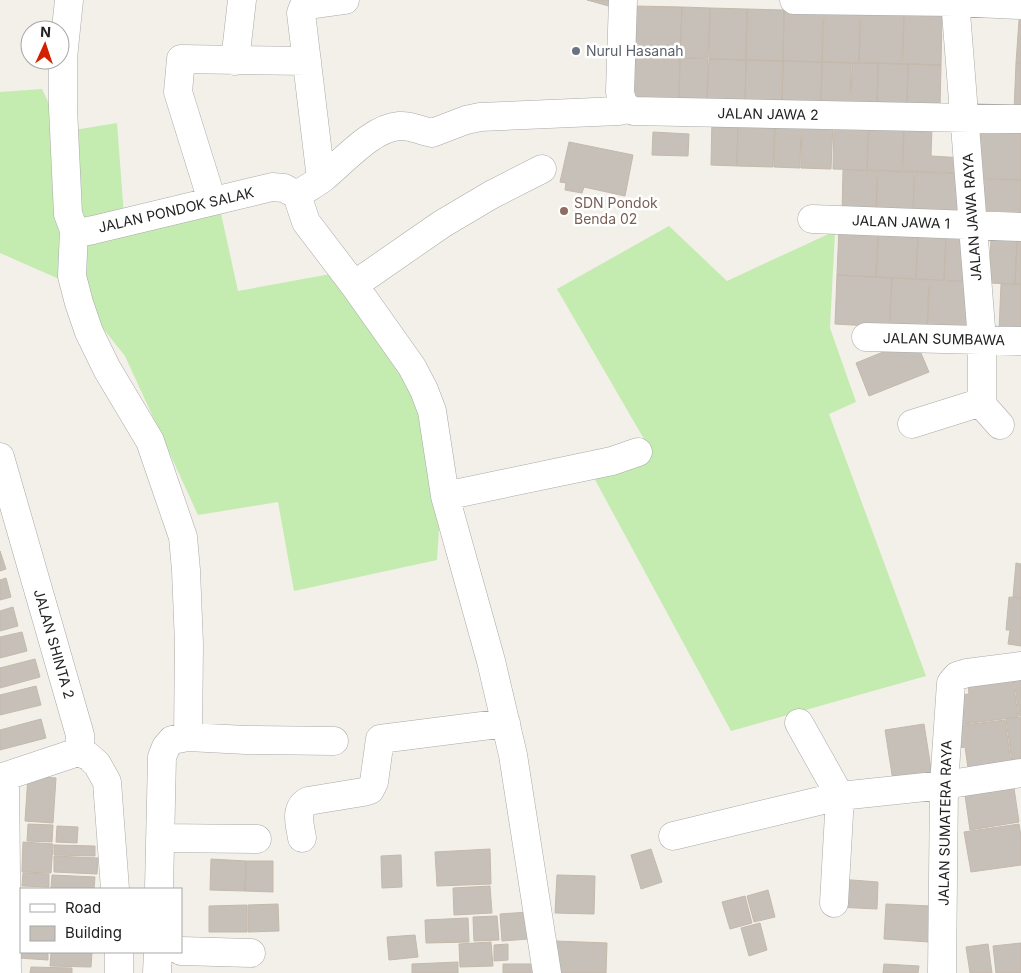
<svg xmlns="http://www.w3.org/2000/svg" width="1021" height="973" font-family="Inter,sans-serif">
<style>
.grass{fill:#c4ebb0}
.building{fill:#c7c0b8;stroke:#c4b9ab}
.lines{fill:none;stroke-linecap:round;stroke-linejoin:round}
.minor-casing{stroke:#a9a9a9;stroke-width:29}
.minor{stroke:#fff;stroke-width:28}
.worship-dot{fill:#6b7280;stroke:#fff;stroke-width:2}
.education-dot{fill:#8d6e63;stroke:#fff;stroke-width:2}
.labels{text-anchor:middle;stroke-width:5;stroke-linejoin:round;paint-order:stroke}
.worship-label{font-size:14px;fill:#5b616d;stroke:#fff;text-anchor:start}
.street-label{font-size:14px;fill:#222;stroke:#fff}
.education-label{font-size:14px;fill:#785e54;stroke:#fff;text-anchor:start}
</style>
<rect width="100%" height="100%" fill="#f2f0e8"/>
<path class="grass" d="M42 89 62 132 117 123 124 216 218 200 238 291 336 273 429 388 442 481 437 560 294 591 278 502 198 515 125 356 66 282 0 253V92Z
M669 226 727 281 835 231 830 328 856 402 829 414 926 676 731 731 586 463 644 439 557 289Z"/>
<path class="building" d="M587 0H617L616 8Z
M635 6 682 7 680 58 633 57Z
M682 7 710 8 708 58H680Z
M710 8 747 9 746 60 709 59Z
M747 9 784 10 783 61 746 60Z
M784 10 823 11 822 62 783 61Z
M824 11 860 12 859 63 822 62Z
M861 12 904 13 902 64 859 63Z
M904 13 942 14 941 65 903 64Z
M1019 20H1021V63H1016Z
M633 57 680 58 679 101 632 100Z
M680 58 708 59 707 101H679Z
M709 59 746 60 745 103 707 101Z
M746 60 783 61 782 103H745Z
M783 61 822 62 821 104 782 103Z
M822 62 851 63 850 105 821 104Z
M852 63H878L877 106 851 105Z
M878 63 908 64 907 107 877 106Z
M1016 63H1021V111H1014Z
M908 64 941 65 940 108 907 107Z
M712 119 738 120 737 166 711 165Z
M738 120 775 121 773 167 737 166Z
M775 121 801 122 800 168 774 167Z
M802 122 833 123 831 169 801 168Z
M834 123 868 124 867 170 833 169Z
M869 124 904 125 902 171 867 170Z
M904 125 932 126 931 156 965 158V173L903 171Z
M981 130 1021 132V180L979 178Z
M653 132 689 134 688 156 652 155Z
M569 142 633 155 625 196 584 187 582 193 565 190 566 183 560 182Z
M843 170 877 171 876 216 842 215Z
M878 171 914 172 913 217 876 216Z
M915 172 965 174 963 219 913 211Z
M979 179 1021 180V221L978 219Z
M839 228 878 230 876 277 837 275Z
M879 230 918 233 916 279 876 277Z
M918 233 946 234 944 280 916 279Z
M946 234 972 235 970 282 944 280Z
M991 239 1017 240 1015 284 989 283Z
M1017 240H1021V284H1015Z
M837 275 892 278 889 327 835 324Z
M892 278 929 280 927 329 890 327Z
M930 280 970 282 967 331 927 329Z
M1001 284H1021V331L999 330Z
M915 339 929 372 869 396 856 363Z
M0 551 6 569 0 571Z
M1016 563 1021 564V598L1013 597Z
M6 578 11 597 0 600V580Z
M1009 597 1021 598V646L1008 644 1010 630H1006Z
M13 607 18 626 0 631V611Z
M22 632 27 651 0 658V637Z
M35 659 40 677 0 688V668Z
M1012 672 1018 717 956 725 952 696 969 694 967 678Z
M1014 679H1021V716H1019Z
M36 686 41 705 0 715V695Z
M1021 717V761L1012 762 1006 719Z
M41 719 46 738 0 750V730Z
M1005 720 1011 763 968 768 965 747 959 748 956 726Z
M924 724 932 775 893 781 885 730Z
M28 776 56 778 53 823 25 821Z
M1014 788 1019 822 970 830 965 795Z
M28 824 53 825 52 842 27 841Z
M1019 824 1021 836V865L971 872 964 832Z
M57 826 78 827 77 843 56 842Z
M23 842 53 844 51 873 22 872Z
M54 845 95 846V856L54 855Z
M490 849 491 884 437 886 435 852Z
M651 849 662 882 641 889 631 855Z
M401 855 402 887 382 888 381 856Z
M54 856 98 858 97 874 54 872Z
M211 859 246 861 245 891 210 890Z
M246 861H273V892L245 891Z
M23 873 49 874V887L22 886Z
M52 875 95 877 94 889H51Z
M557 875 595 876 594 914 555 913Z
M839 879 878 882 877 909 837 907Z
M490 886 492 913 454 915 453 888Z
M768 890 775 917 754 922 747 896Z
M745 896 752 923 730 929 722 902Z
M278 904 279 931 248 932V905Z
M886 904 931 906 929 942 884 939Z
M247 905V932H209V906Z
M528 912 529 939 502 941 500 914Z
M497 916 499 940 474 941 473 917Z
M468 918 469 942 426 943 425 920Z
M760 923 767 950 749 956 741 928Z
M415 935 418 957 389 960 387 937Z
M20 940H21V952H48V960L19 958Z
M555 941 607 943 606 973H553Z
M491 942 493 966 460 967 459 944Z
M1021 943V973H996L993 946Z
M508 944V960L494 961V945Z
M988 944 992 973H970L966 947Z
M51 952H92L91 967 50 966Z
M458 962V973H412V964Z
M503 964H538V973H503Z
M884 964 919 966 918 973H883Z
M31 967 72 968V973H30Z"/>
<g class="lines">
<g class="minor-casing">
<path id="minor" d="M69 0 63 58V108L68 214 74 230 83 232 93 230 272 187 284 188 297 195
M623 0 620 92C622 102 624 107 633 111L1021 119
M794 0 955 2 1021 5
M955 0 982 340V402L984 407 1000 425
M235 61 242 0
M321 179 301 13 303 8 309 5 345 0
M297 195 306 222 354 285 412 367 424 390 432 411 445 496 491 661 513 755 547 973
M297 195C306 189 315 184 323 178 344 161 372 128 399 126 412 125 420 131 432 133L466 120 480 117 619 111 626 109
M212 201 178 92 181 59 307 61
M812 219 1021 227
M74 230 72 276 79 303 89 332 107 369 150 441 183 537 186 570 189 644 188 737
M354 285 442 224 491 195 542 169
M866 337 1021 341
M912 424 982 402
M0 457 80 735V746L78 752
M445 496 612 461 638 452
M799 723 840 796 834 903
M78 752 88 756 97 764 107 782 115 889
M5 777 7 973
M0 778 78 752
M673 836 840 796 944 785 1021 773
M160 838 257 839
M302 838C300 824 294 809 308 801L363 792 370 790 374 782 380 739 506 723
M159 889 162 757 166 747 172 740 188 737 246 740 334 741
M181 951 251 953
M119 952V973
M157 973 158 952
M942 973 944 785 951 683 957 676 967 673 1021 666"/>
</g>
<use href="#minor" class="minor"/>
</g>
<circle class="worship-dot" cx="576" cy="51" r="5"/>
<circle class="education-dot" cx="564" cy="211" r="5"/>
<g class="labels">
<g class="worship-label">
<text x="586" y="56">Nurul Hasanah</text>
</g>
<g class="street-label">
<text transform="translate(768 114) rotate(1)" y="5">JALAN JAWA 2</text>
<text transform="translate(176 210) rotate(-13)" y="5">JALAN PONDOK SALAK</text>
<text transform="translate(972 217) rotate(-94)" y="5">JALAN JAWA RAYA</text>
<text transform="translate(901 222) rotate(2)" y="5">JALAN JAWA 1</text>
<text transform="translate(944 339) rotate(1)" y="5">JALAN SUMBAWA</text>
<text transform="translate(54 644) rotate(74)" y="5">JALAN SHINTA 2</text>
<text transform="translate(945 823) rotate(-89)" y="5">JALAN SUMATERA RAYA</text>
</g>
<g class="education-label">
<text x="574" y="208">SDN Pondok<tspan x="574" dy="16">Benda 02</tspan></text>
</g>
</g>
<rect x="20" y="888" width="162" height="65" fill="#ffffff" stroke="#a7a7a7"/>
<rect x="30" y="904" width="25" height="8" fill="#ffffff" stroke="#a7a7a7"/>
<text x="65" y="913" font-size="15" fill="#222222">Road</text>
<rect x="30" y="926" width="25" height="15" fill="#c7c0b8" stroke="#a7a7a7"/>
<text x="65" y="938" font-size="15" fill="#222222">Building</text>
<g transform="translate(45 45) rotate(3)"><circle r="24" fill="#ffffff" stroke="#a7a7a7"/>
<path d="M0-4L9 19L0 12L-9 19Z" fill="#d22001"/>
<text y="-8" font-size="14" font-weight="bold" text-anchor="middle" fill="#222222">N</text>
</g>
</svg>
